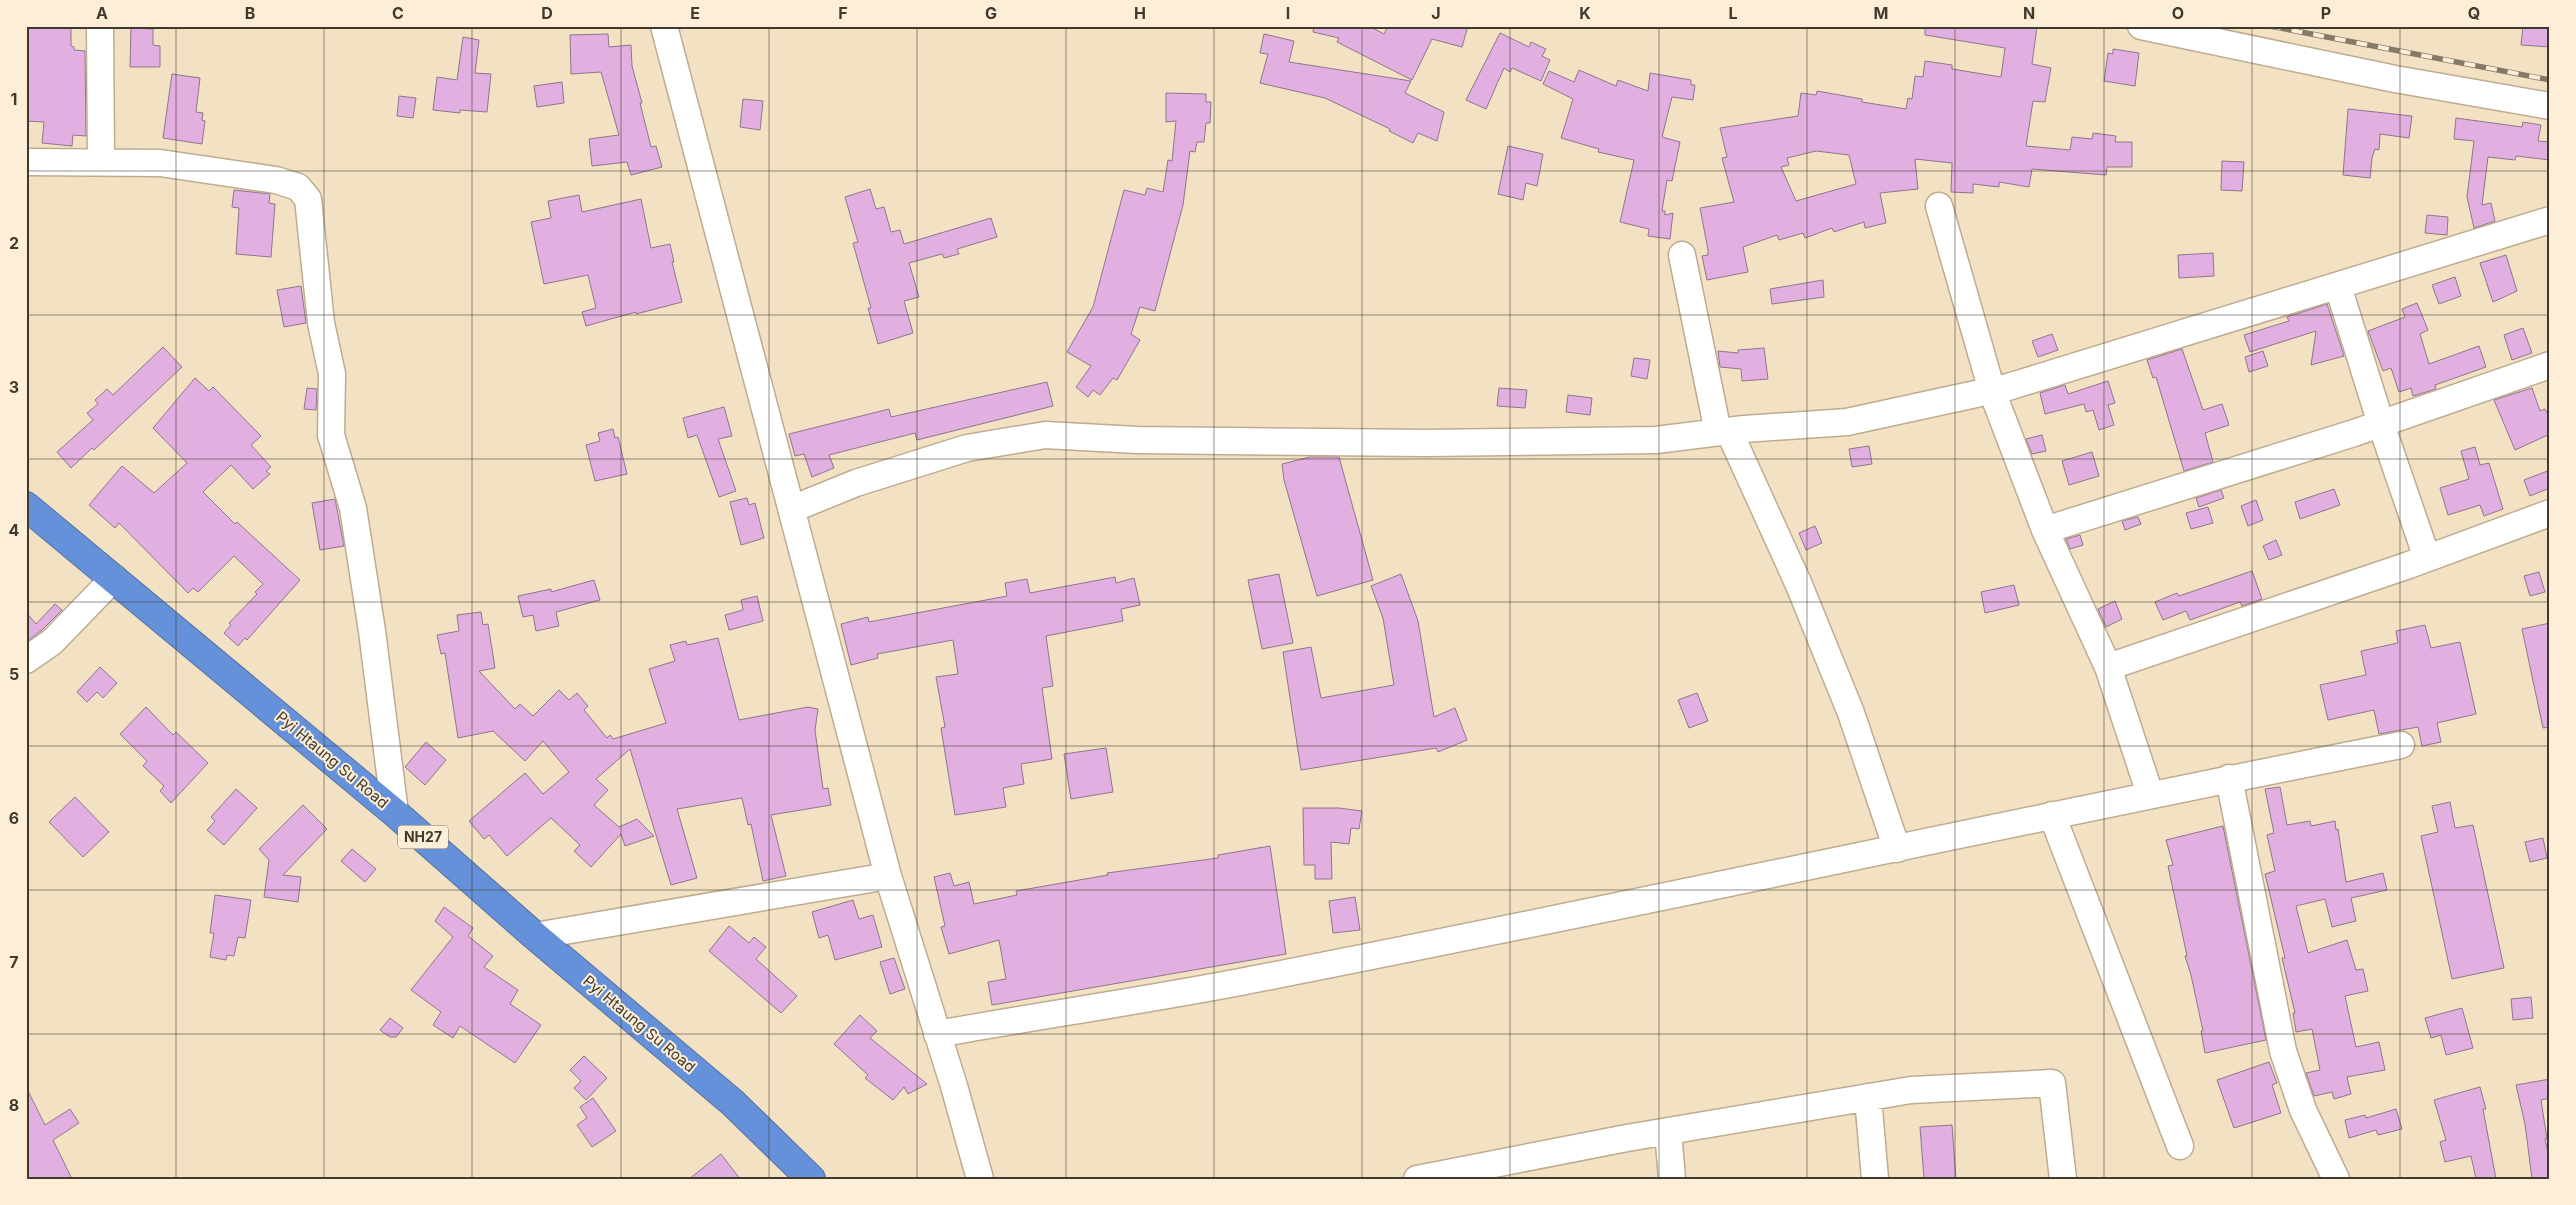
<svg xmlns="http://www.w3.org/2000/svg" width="2576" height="1205" font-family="Inter,sans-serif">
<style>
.building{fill:#e2b0e0;stroke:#8d768c;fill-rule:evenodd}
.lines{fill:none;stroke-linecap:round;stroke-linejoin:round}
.minor-casing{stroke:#beac91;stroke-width:29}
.highway-casing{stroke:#58729e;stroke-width:30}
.minor{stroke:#fff;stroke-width:26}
.highway{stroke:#6591db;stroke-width:28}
.rail-casing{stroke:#857968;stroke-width:5.5}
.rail{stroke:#fdefd7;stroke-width:4;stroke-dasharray:11;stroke-linecap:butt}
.grid{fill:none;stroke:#40392e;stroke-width:1;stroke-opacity:0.55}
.labels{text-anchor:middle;stroke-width:4;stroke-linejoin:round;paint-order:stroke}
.shield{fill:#fdefd7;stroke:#797061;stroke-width:1}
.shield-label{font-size:14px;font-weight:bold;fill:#40392e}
.street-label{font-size:15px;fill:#40392e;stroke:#fdefd7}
.neatline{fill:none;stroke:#40392e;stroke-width:2}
.grid-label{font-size:16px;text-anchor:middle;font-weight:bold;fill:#40392e}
</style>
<rect width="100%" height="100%" fill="#f3e1c4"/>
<path class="building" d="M26 26H71V46L74 47V50L85 51 86 136 73 135 72 146 42 143 44 122 26 121Z
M1314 26H1369L1384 34 1388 26H1468L1462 47 1432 39 1412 80 1337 42 1339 38 1313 32Z
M1925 26H2037L2032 64 2051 68 2045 102 2033 101 2026 146 2070 150 2072 137 2092 139 2093 133 2116 136 2115 142H2132V167H2107L2106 175 2032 169 2029 187 1999 182V187L1973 184V193L1951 192 1952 163 1915 159 1918 189 1880 193 1886 223 1865 228 1864 222 1834 232 1832 228 1805 238 1803 233 1779 240 1777 235 1743 247 1748 272 1707 280 1702 256 1708 255V250L1700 208 1734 202 1722 158 1727 157 1720 128 1798 116 1801 93 1816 95 1817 91 1862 99V102L1906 109 1908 98 1912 99 1915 76 1923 77 1925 61 1952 65V69L2001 77 2005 48 1925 35ZM1816 151 1849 155 1856 184 1796 201 1781 167 1789 165 1787 158Z
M2523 26 2550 28V47L2521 45Z
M131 28 153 29V45L160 46V67H130Z
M1500 33 1529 47 1531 42 1546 49 1542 56 1550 60 1541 81 1512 68 1510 72 1504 68 1486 109 1466 100Z
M608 34 609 47 631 45 632 66 642 103H640L651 147 656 146 662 167 631 175 627 162 592 166 589 139 619 135 601 72 571 74 570 35Z
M1264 34 1294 41 1289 62 1411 81 1405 93 1444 112 1437 141 1418 133 1413 143 1389 131 1390 129 1325 98 1260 83 1268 54 1260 53Z
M463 37 479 40 475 73 491 74 487 112 460 110V113L433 110 437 77 457 80Z
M2113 49 2139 53 2135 86 2104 81 2108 53 2113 54Z
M1579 70 1616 86 1618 80 1648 91 1650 73 1691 80V85H1695L1693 100 1672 97 1662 137 1680 142 1672 181 1667 180 1662 211H1665V215L1673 213 1670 239 1648 236 1649 229 1620 222 1634 160 1598 152 1599 149 1561 138 1573 99 1543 84 1549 71 1574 82Z
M172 74 200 78 196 112 203 113 202 120 205 121 202 144 163 138Z
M562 82 564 103 537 107 534 86Z
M1166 93 1206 94V102H1211L1210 123H1206L1204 142H1197L1195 152 1190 151 1183 205 1155 311 1140 307 1131 334 1140 340 1117 380 1113 378 1100 395 1093 390 1088 397 1076 387 1091 366 1067 352 1093 307 1124 190 1145 195 1147 188 1163 192 1168 160 1172 161 1176 121 1166 122Z
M399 96 416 98 413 118 397 116Z
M743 99 763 101 760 130 740 127Z
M2348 109 2412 116 2409 138 2380 134 2379 150 2375 149 2372 158 2370 178 2343 175Z
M2456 118 2522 127 2523 122 2541 125 2538 141 2550 142V160L2516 156 2515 160 2488 157 2482 205 2491 203 2495 221 2474 228 2467 197 2474 141 2454 139Z
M1508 146 1543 154 1537 186 1526 183 1523 200 1498 194Z
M2222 161 2244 162 2242 191 2221 190Z
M870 189 876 209 884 207 891 232 900 230 904 244 991 218 997 237 957 249 959 254 944 258 942 254 909 263 919 297 904 301 913 333 878 344 868 308H871L853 243 858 242 845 197Z
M234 190 270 194 269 203 275 204 271 257 236 254 239 208 232 207Z
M579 195 582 212 641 199 651 248 670 244 674 262H672L682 302 636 314V312L586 326 582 312 596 308 588 275 544 284 531 222 551 218 548 201Z
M2427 215 2448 217 2447 235 2425 233Z
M2213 253 2214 276 2179 278 2178 255Z
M2506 255 2517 291 2493 302 2480 263Z
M2455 277 2461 296 2439 304 2432 285Z
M1823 280 1824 297 1772 304 1770 289Z
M301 286 306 323 284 327 277 290Z
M2417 303 2428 330 2420 334 2429 364 2479 346 2486 367 2435 385 2436 389 2413 396 2411 388 2399 392 2391 368 2383 371 2368 331 2405 317 2402 309Z
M2327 304 2344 356 2311 365 2316 331 2250 352 2244 335 2289 321 2287 317Z
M2523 328 2532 353 2512 360 2504 335Z
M2052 334 2058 350 2038 357 2032 341Z
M163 347 182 367 94 450 92 448 71 468 57 452 93 420 87 413 98 404 95 400 107 389 113 395Z
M1764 348 1768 379 1742 381 1741 369 1720 367 1718 351 1738 353V350Z
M2182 349 2203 410 2222 404 2229 425 2205 433 2213 462 2184 471 2156 377 2153 378 2147 360Z
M2263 351 2268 366 2249 372 2245 357Z
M1634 358 1650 360 1647 379 1631 376Z
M195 378 209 391 213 387 261 436 251 445 271 467 266 471 270 474 253 489 231 465 203 492 235 524 237 522 300 580 247 640 245 638 238 646 224 633 231 625 229 623 257 594 255 592 263 584 234 556 198 592 193 588 188 593 119 523 115 528 89 505 122 466 154 493 187 463 153 428Z
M2108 381 2115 403 2108 405 2114 425 2099 430 2093 410 2086 412 2084 404 2045 414 2040 393 2065 385 2068 394Z
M1047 382 1053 406 917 440 915 433 829 455 834 468 812 477 804 454 795 456 789 434 889 409 891 417Z
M307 388 317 389 316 410 304 409Z
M1499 388 1527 390 1525 408 1497 406Z
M2532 388 2540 411 2545 409 2550 418V434L2515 450 2494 400Z
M1568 395 1592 398 1590 415 1566 412Z
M724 407 732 436 718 439 736 491 719 497 697 435 688 438 683 418Z
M613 429 615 438 618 437 627 474 595 481 586 445 600 441 598 433Z
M2042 435 2046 451 2032 454 2026 439Z
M1869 446 1872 464 1852 467 1849 449Z
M2475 447 2480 465 2489 463 2503 509 2484 516 2480 505 2448 515 2440 488 2469 479 2461 451Z
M2092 452 2099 476 2069 485 2062 461Z
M1310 457H1339L1373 580 1317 596 1284 480 1282 464Z
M2550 470V488L2530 496 2524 480Z
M2334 489 2340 505 2300 519 2295 502Z
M2221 490 2224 498 2199 507 2196 498Z
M747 498 749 505 755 503 764 538 741 545 730 502Z
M335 499 344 546 320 550 312 503Z
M2256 500 2263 520 2248 526 2241 506Z
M2208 507 2213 523 2191 529 2186 513Z
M2138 517 2141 524 2125 530 2122 521Z
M1815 526 1822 543 1806 550 1799 533Z
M2080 535 2083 545 2070 549 2066 539Z
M2276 540 2282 555 2269 560 2263 546Z
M2252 571 2262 599 2242 606 2240 602 2190 620 2186 611 2163 620 2155 602 2177 593 2179 596Z
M2539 572 2545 592 2530 596 2524 576Z
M1279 574 1293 643 1262 649 1248 580Z
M1401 574 1418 621 1434 717 1455 708 1467 740 1438 752 1436 748 1301 770 1283 652 1311 647 1321 698 1394 685 1383 618 1371 586Z
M1115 577 1116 583 1134 578 1140 605 1121 609 1123 621 1046 636 1053 686 1042 688 1052 759 1021 764 1024 784 1003 788 1006 807 955 815 941 728 945 727 936 677 958 674 953 640 877 654 878 658 851 665 841 624 868 617 869 622 1007 596 1005 583 1027 579 1030 593Z
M594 580 600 600 556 612 559 626 536 631 533 615 523 617 518 596 551 589V592Z
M2014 585 2019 605 1985 613 1981 592Z
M757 596 763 621 729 630 725 615 743 610 741 600Z
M2115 601 2122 619 2106 627 2098 609Z
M55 604 62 610 42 630 26 642V612L36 624Z
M481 612 483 625 488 624 495 668 479 671 515 709 520 704 533 716 559 690 569 700 577 693 588 706 584 710 607 738 610 735 613 739 666 723 649 669 675 661 670 645 686 641 687 645 718 638 739 720 808 707 818 709 815 730 823 789 828 788 831 805 771 815 786 876 763 881 751 824 748 825 742 798 677 809 697 878 671 885 630 749 596 779 608 790 594 805 619 827 637 819 654 836 625 846 621 834 591 867 574 851 580 845 551 818 507 856 489 835 484 839 469 821 525 773 543 794 569 772 543 741 525 761 493 731 458 738 445 653 441 654 437 635 459 631 457 615Z
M2550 623V727L2543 728 2522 629Z
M2425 625 2431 648 2460 642 2476 714 2437 723 2441 742 2422 746 2418 727 2379 734 2374 710 2328 720 2320 685 2366 675 2361 651 2398 643 2396 631Z
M100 667 117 683 103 698 97 692 87 702 77 692Z
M1697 693 1708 721 1689 728 1678 700Z
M146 707 173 735 176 732 208 763 171 803 160 791 164 786 143 766 147 761 120 734Z
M426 742 446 760 425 785 405 767Z
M1106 748 1113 792 1071 799 1064 754Z
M2280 787 2287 825 2310 821 2311 826 2335 821 2336 830 2338 829 2346 882 2383 873 2387 890 2351 898 2356 921 2332 927 2325 899 2296 906 2308 953 2347 940 2356 970 2363 969 2368 991 2345 996 2356 1047 2379 1042 2385 1070 2347 1077 2351 1094 2334 1099 2332 1092 2314 1096 2306 1073 2320 1070 2312 1029 2296 1032 2293 1013H2295L2282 958H2285L2265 874 2275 871 2267 835 2274 833 2265 789Z
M236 789 257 808 224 845 207 830 215 821 211 817Z
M75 797 109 832 83 857 49 822Z
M2450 802 2455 828 2473 825 2504 968 2452 979 2421 836 2438 832 2432 806Z
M303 805 327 829 283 875 301 877 298 902 264 897 269 860 259 849Z
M1303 808H1339L1362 811 1359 829 1351 828 1349 844 1331 842 1332 879H1315V865H1304Z
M2223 826 2266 1040 2205 1053 2201 1031H2203L2191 975 2185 956H2187L2168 866 2173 865 2166 840Z
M2543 838 2547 858 2530 862 2525 842Z
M1270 846 1286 954 992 1005 988 982 1006 979 999 940 949 954 941 927 945 926 934 877 950 873 954 886 969 882 974 904 1017 895 1016 891 1108 875 1107 873 1218 858V855Z
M352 849 376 869 365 882 341 861Z
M215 895 251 900 245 938 238 937 234 956 227 955 226 960 210 957 214 933H210Z
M1355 897 1360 930 1333 933 1329 901Z
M853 900 859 919 873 915 882 947 835 960 828 935 819 938 812 912Z
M444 907 473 928 468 936 493 956 484 967 518 990 510 1004 541 1025 515 1063 460 1026 453 1038 433 1025 441 1012 411 990 453 937 435 921Z
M729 926 749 943 754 937 766 947 756 959 797 996 781 1013 709 951Z
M894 958 905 989 890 994 880 962Z
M2531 997 2533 1018 2513 1020 2511 999Z
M2462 1008 2473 1048 2446 1055 2441 1035 2431 1038 2425 1018Z
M860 1015 877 1031 870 1038 927 1084 908 1094 904 1087 893 1100 865 1078 868 1075 834 1044Z
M390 1018 403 1028 396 1037H390L380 1030Z
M584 1056 607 1078 586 1100 574 1088 581 1081 570 1070Z
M2269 1062 2277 1083 2272 1085 2281 1113 2234 1128 2217 1080Z
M2550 1079V1098L2541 1100 2547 1139H2545L2550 1162V1179H2532L2525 1124 2516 1085Z
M26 1087 45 1125 70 1109 79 1123 53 1140 72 1179H26Z
M2480 1087 2486 1109H2483L2496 1179H2476L2471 1156 2445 1162 2440 1142 2446 1140 2434 1100Z
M593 1098 616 1131 592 1147 577 1125 587 1118 580 1107Z
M2396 1109 2402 1129 2378 1135 2376 1130 2349 1138 2345 1120 2365 1115 2366 1118Z
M1952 1125 1956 1179H1924L1920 1127Z
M721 1154 740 1179H689Z"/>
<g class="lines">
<g class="minor-casing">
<path id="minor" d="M100 26 101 162
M664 26 888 876 954 1086 980 1179
M2141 26 2395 79 2550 106
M26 162 160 163 276 180 298 187 308 199 321 323 332 374 331 435 353 508 372 631 395 813
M1939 206 1992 391 2045 530 2108 667 2150 794
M1682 255 1718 432
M2338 286 2381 424 2427 558
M1729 431 1799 585 1851 713 1897 849
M792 509 856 483 967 448 1045 435 1137 440 1426 443 1656 440 1744 429 1847 422 2008 387 2550 220
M2045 530 2354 433 2550 365
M26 660 52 642 114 578
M2108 667 2409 565 2550 513
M2229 778 2283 1051 2303 1110 2336 1179
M2052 815 2180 1146
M535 936 888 876
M937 1034C1038 1016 1140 1001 1240 982 1628 907 2014 821 2401 745
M1868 1097 1875 1179
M1668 1131 1672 1179
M1417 1179 1627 1138 1911 1090 2052 1083 2063 1179"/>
</g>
<g class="highway-casing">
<path id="highway" d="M26 506 395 813 535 936 733 1103 811 1179"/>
</g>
<use href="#minor" class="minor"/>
<use href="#highway" class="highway"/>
<g class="rail-casing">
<path id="rail" d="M2270 26 2550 80"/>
</g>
<use href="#rail" class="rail"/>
</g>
<path class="grid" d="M176 26V1179M324 26V1179M472 26V1179M621 26V1179M769 26V1179M917 26V1179M1066 26V1179M1214 26V1179M1362 26V1179M1510 26V1179M1659 26V1179M1807 26V1179M1955 26V1179M2104 26V1179M2252 26V1179M2400 26V1179M26 171H2550M26 315H2550M26 459H2550M26 602H2550M26 746H2550M26 890H2550M26 1034H2550"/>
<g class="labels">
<rect class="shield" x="398" y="825.5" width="50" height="23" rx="4"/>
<g class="shield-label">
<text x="423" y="842">NH27</text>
</g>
<g class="street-label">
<text transform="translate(332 760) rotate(40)" y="5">Pyi Htaung Su Road</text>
<text transform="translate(639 1024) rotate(40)" y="5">Pyi Htaung Su Road</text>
</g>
</g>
<rect width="2576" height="1205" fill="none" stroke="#fdefd7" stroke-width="55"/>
<rect x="28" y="28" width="2520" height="1150" class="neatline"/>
<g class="grid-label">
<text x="102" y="19">A</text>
<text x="250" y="19">B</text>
<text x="398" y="19">C</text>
<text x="547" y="19">D</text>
<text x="695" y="19">E</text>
<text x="843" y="19">F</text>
<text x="991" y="19">G</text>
<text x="1140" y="19">H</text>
<text x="1288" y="19">I</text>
<text x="1436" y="19">J</text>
<text x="1585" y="19">K</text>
<text x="1733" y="19">L</text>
<text x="1881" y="19">M</text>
<text x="2029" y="19">N</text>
<text x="2178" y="19">O</text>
<text x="2326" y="19">P</text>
<text x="2474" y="19">Q</text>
<text x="14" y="105">1</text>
<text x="14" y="249">2</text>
<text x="14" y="393">3</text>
<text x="14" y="536">4</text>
<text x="14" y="680">5</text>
<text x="14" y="824">6</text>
<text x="14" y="968">7</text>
<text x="14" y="1111">8</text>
</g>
</svg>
